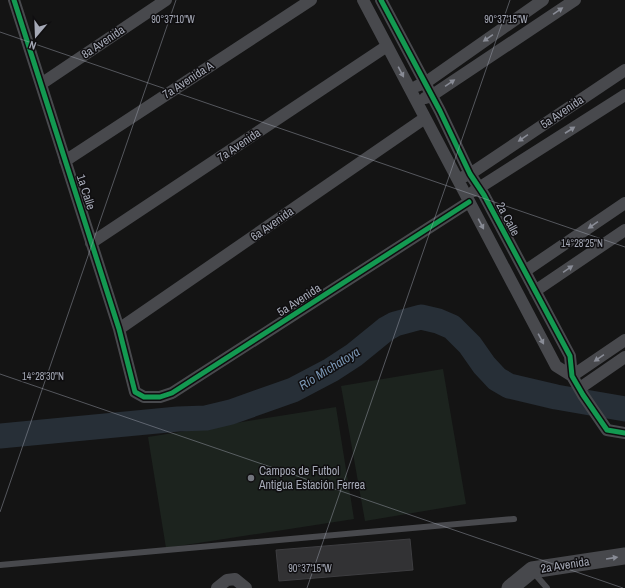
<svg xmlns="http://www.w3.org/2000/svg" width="625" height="588" font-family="'Archivo Narrow',sans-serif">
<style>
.green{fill:#1c231e}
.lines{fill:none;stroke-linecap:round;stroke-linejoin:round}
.river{stroke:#272f37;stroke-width:25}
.building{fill:#323234;stroke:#3d3d40}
.service{stroke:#48494d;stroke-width:6}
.minor{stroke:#48494d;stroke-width:12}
.secondary{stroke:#47484c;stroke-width:17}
.cycleway-casing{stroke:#0f0e10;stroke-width:8}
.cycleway{stroke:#139951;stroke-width:5}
.oneway{fill:#898c96}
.ticks{fill:none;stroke:#a5a9b6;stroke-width:1;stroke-opacity:0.45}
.poi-dot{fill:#72757d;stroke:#0f0e10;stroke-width:1.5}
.labels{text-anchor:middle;stroke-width:3;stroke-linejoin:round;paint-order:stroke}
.street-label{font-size:12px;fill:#a5a9b6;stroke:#0f0e10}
.poi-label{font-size:12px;fill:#a5a9b6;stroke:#0f0e10;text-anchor:start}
.water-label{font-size:13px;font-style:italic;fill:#7a96b3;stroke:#0f0e10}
.ticks-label{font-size:10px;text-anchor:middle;fill:#a5a9b6;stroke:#0f0e10;stroke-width:3;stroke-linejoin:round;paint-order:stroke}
</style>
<rect width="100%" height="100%" fill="#141414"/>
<path class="green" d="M443 369 466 504 365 521 341 386Z
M336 407 354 519 166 548 148 437Z"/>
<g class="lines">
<path class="river" d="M0 436 178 419 206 418 231 412 293 390 331 370 354 355 386 329 395 324 421 317 438 321 452 327 470 345 484 365 497 379 509 386 556 397 625 409"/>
</g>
<path class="building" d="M410 539 413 570 279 581 276 550Z"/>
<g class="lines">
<path class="service" d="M0 565 514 519
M534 573 547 588"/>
<path class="minor" d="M14 0 119 329 135 392 144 397H160L172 393 469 202
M363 0 556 366 572 376
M381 0 440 111 470 174 484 195 570 356 572 376 583 395 607 430 625 433
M41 84 166 0
M417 86 425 83 543 0
M425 98 431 96 575 0
M65 161 311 0
M463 177 470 174 625 70
M474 191 625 95
M91 243 387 46
M525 271 625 203
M535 291 625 230
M119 329 425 118
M572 376 625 340
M580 388 625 357
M217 588 227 580 235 579 246 588"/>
<path class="secondary" d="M510 588 532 570 625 556"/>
<g class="cycleway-casing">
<path id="cycleway" d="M14 0 119 329 135 392 144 397H160L172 393 469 202
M381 0 440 111 470 174 484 195 570 356 572 376 583 395 607 430 625 433"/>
</g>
<use href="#cycleway" class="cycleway"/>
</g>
<defs><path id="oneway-solid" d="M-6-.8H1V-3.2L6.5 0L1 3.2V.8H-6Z"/></defs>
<g class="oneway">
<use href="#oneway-solid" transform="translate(558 11) rotate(-34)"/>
<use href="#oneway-solid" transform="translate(488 38) rotate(145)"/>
<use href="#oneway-solid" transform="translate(401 72) rotate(62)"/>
<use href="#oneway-solid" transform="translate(450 83) rotate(-34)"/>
<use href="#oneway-solid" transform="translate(570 130) rotate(-33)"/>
<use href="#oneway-solid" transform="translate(523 138) rotate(146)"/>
<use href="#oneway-solid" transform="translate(481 224) rotate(62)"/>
<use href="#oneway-solid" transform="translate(593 225) rotate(146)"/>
<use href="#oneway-solid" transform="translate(568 269) rotate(-34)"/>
<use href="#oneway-solid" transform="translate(541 339) rotate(62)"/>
<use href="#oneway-solid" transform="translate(599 358) rotate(146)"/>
<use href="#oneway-solid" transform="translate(612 558) rotate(-9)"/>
</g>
<path class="ticks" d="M0 32 625 247M0 374 623 588M0 512 176 0M307 588 510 0"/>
<circle class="poi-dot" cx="251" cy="478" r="4"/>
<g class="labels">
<g class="street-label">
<text transform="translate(103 42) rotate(-34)" y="4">8a Avenida</text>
<text transform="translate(188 80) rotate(-33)" y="4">7a Avenida A</text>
<text transform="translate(562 112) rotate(-34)" y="4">5a Avenida</text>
<text transform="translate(239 145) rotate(-34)" y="4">7a Avenida</text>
<text transform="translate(86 192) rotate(72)" y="4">1a Calle</text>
<text transform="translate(508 219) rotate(62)" y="4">2a Calle</text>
<text transform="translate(272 224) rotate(-35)" y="4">6a Avenida</text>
<text transform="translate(299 300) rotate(-33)" y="4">5a Avenida</text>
<text transform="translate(565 565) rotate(-9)" y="4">2a Avenida</text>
</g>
<g class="poi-label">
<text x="259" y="475">Campos de Futbol<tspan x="259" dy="14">Antigua Estación Ferrea</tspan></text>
</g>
<g class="water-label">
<text transform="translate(329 368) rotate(-32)" y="5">Río Michatoya</text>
</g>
</g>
<g class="ticks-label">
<text x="173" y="23">90°37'10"W</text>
<text x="506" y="23">90°37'15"W</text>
<text x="582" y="247">14°28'25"N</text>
<text x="43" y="380">14°28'30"N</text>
<text x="310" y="572">90°37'15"W</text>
</g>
<g transform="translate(36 36) rotate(199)" stroke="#0f0e10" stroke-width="3" paint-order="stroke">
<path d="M0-3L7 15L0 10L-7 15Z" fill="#a5a9b6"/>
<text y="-6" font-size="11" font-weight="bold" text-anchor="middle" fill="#a5a9b6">N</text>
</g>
</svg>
